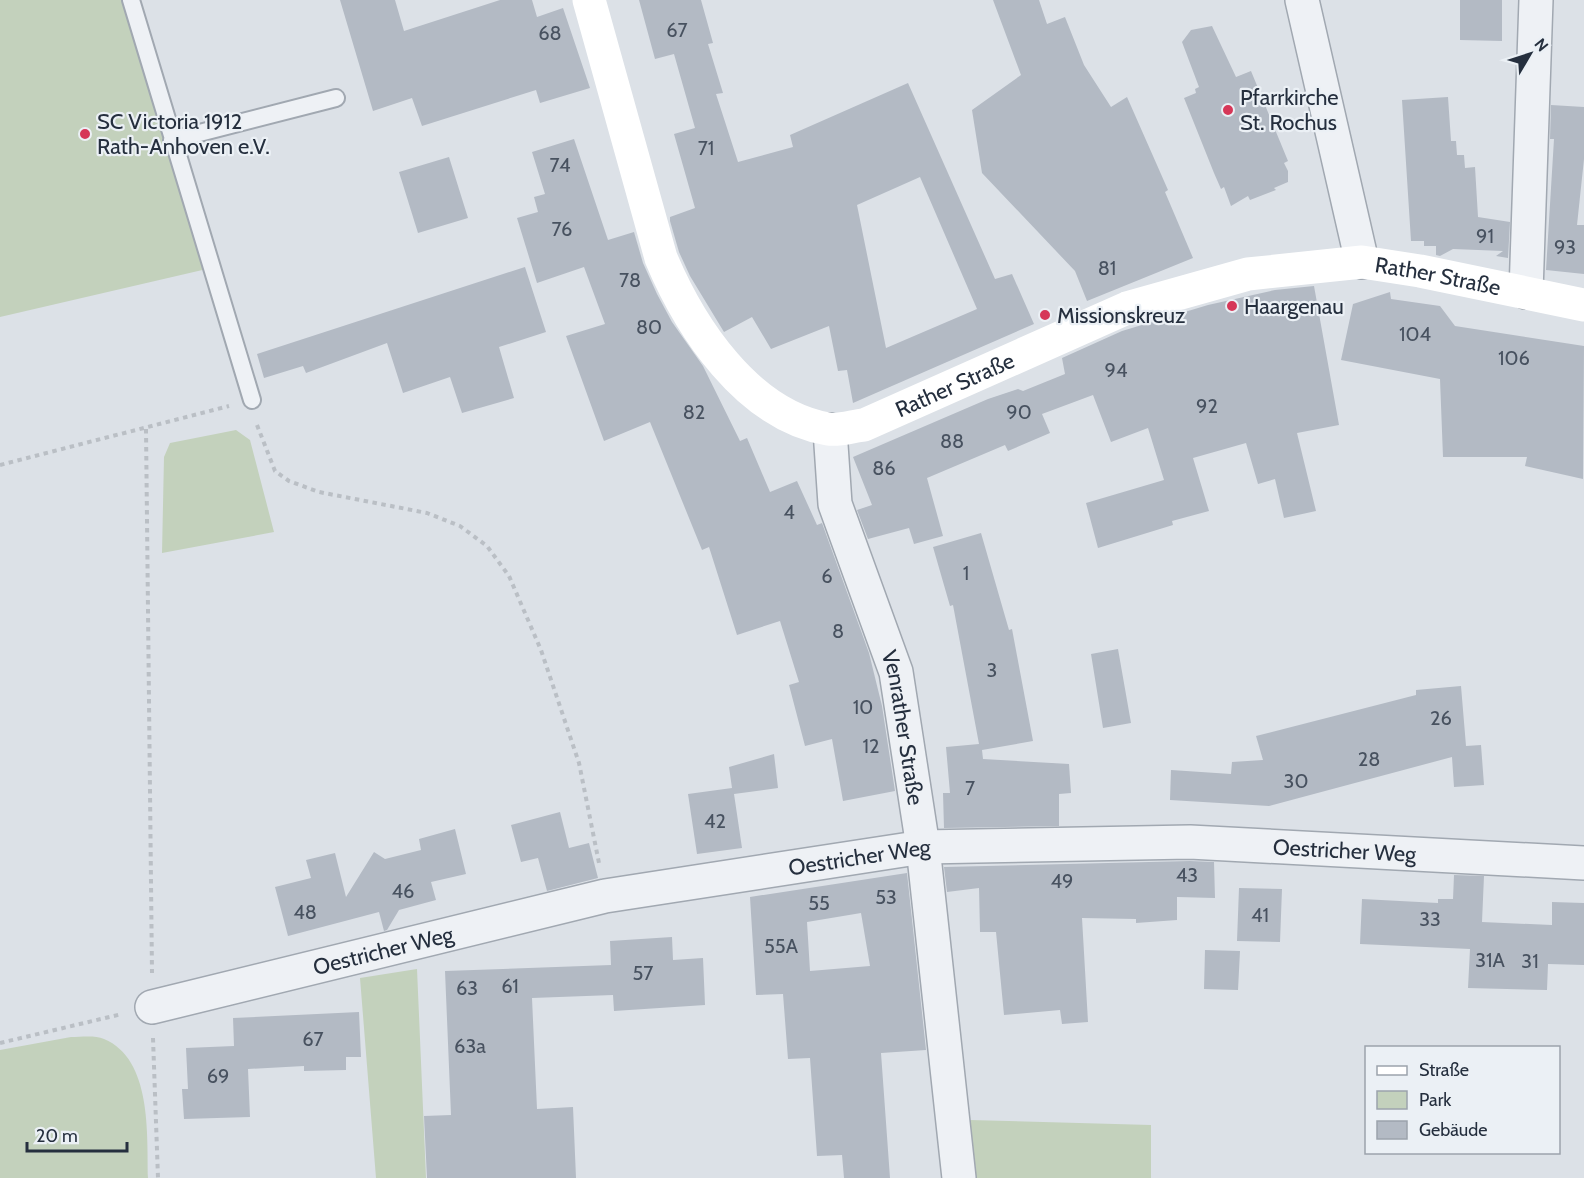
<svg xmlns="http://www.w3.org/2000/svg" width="1584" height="1178" font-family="Cabin,sans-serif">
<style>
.green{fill:#c3d1bc}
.building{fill:#b3bac4;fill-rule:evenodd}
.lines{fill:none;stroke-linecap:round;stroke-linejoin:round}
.service-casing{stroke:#a1a8b1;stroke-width:20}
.minor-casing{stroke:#a1a8b1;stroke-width:36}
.path{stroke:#babfc5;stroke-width:4;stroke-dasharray:4.5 4.5;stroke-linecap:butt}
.service{stroke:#eef1f5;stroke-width:16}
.minor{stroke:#eef1f5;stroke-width:33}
.secondary{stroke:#fff;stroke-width:33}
.poi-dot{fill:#d63758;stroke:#ebf0f5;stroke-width:2}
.labels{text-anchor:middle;stroke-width:4.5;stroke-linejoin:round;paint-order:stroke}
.number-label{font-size:20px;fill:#485260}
.poi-label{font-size:22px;fill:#252f3e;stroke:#ebf0f5;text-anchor:start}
.street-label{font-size:22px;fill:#252f3e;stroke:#ebf0f5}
</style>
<rect width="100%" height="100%" fill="#dce1e7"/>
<path class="green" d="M0 0H128L211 268 0 317Z
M236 430 250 440 274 532 162 553 164 457 170 443Z
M417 969 426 1178H376L360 978Z
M71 1037C81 1037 95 1035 104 1039 152 1059 147 1134 148 1178H0V1050Z
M969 1120 1151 1125V1178H972Z"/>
<path class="building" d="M340 0H395L404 31 500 0H532L537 17 563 8 590 88 540 103 536 90 422 126 412 98 373 111Z
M639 0H701L713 43 708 44 723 93 716 94 738 162 793 147 790 135 908 83 995 279 1012 274 1034 324 853 403 847 370 838 371 829 326 771 349 752 317 724 332 690 276 679 252 670 221V217L695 208 674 134 695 128 674 54 655 59ZM920 177 977 309 886 348 857 205Z
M993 0H1039L1047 24 1065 17 1084 65 1111 107 1127 97 1168 190 1165 192 1193 258 1087 301 1075 271 982 173 972 110 1021 75Z
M1460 0H1502V41L1460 40Z
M1212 26 1236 77 1251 71 1288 161 1284 163 1288 171V182L1274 188 1276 190 1250 200 1248 196 1231 206 1224 187 1221 189 1214 173 1184 98 1196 93 1195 89 1199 87 1182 42 1191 30Z
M1448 97 1451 141H1456L1457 155H1464L1465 168 1475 167 1478 217 1510 222 1508 258 1496 256 1503 251 1453 249 1440 256 1436 255V246H1424V241H1411L1402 100Z
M1551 105 1584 107V159L1577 225H1584V274L1546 270 1554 139H1550Z
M574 139 608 240 634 232 643 263 657 294 672 322 703 366 740 441 747 438 770 492 797 481 817 525 822 523 869 653 882 706 895 791 843 801 832 739 805 746 789 685 799 682 780 621 737 635 709 547 702 550 650 422 604 441 566 336 605 324 584 267 537 283 517 218 538 212 534 197 545 194 532 152Z
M449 157 468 218 418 233 399 172Z
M525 267 546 332 499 347 514 398 462 413 450 377 403 393 387 343 306 373 303 366 264 378 257 354Z
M1314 286 1339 425 1297 433 1316 511 1284 518 1275 479 1258 484 1246 443 1193 458 1209 511 1172 521 1173 525 1098 548 1086 503 1164 480 1148 428 1111 442 1093 395 1042 414 1050 433 1008 451 1005 445 927 478 943 536 914 544 909 528 868 539 857 510 872 505 853 457 988 399 1018 389 1023 391 1065 374 1062 358 1122 331 1208 305 1275 290Z
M1390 292 1391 299 1440 306 1455 326 1584 346 1583 479 1525 466 1527 457H1443L1440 379 1341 360 1353 304Z
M981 533 1009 630 1012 629 1033 741 982 750 983 759 1069 764 1071 793 1059 794V826L944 828 943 793H950L946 747 979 744 953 605 950 606 933 547Z
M1118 649 1131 723 1103 728 1091 654Z
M1461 686 1466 746 1481 745 1484 785 1454 787 1452 757 1269 806 1170 800 1171 770 1231 774 1232 762 1263 760 1256 736 1416 695V690Z
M774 754 778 788 734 794 742 848 697 854 688 794 732 788 729 767Z
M560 812 569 848 589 843 598 878 547 891 538 858 521 862 511 825Z
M455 829 466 874 431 882 436 900 399 910 387 930 384 931 379 912 288 936 275 887 311 878 306 860 335 853 346 897 374 852 385 859 421 850 419 839Z
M1190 861 1214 862 1215 898 1177 897V920L1136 923V919L1082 918 1088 1022 1062 1024 1060 1010 1004 1015 996 932H980L979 888 947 892 944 867Z
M907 873 926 1050 881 1053 890 1178H844L842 1155 817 1156 810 1058 788 1059 783 994 756 995 750 897ZM861 913 870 966 810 971 807 922Z
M1454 875 1484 876 1482 922 1552 925V902L1584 903V965L1548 964 1547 990 1468 988 1470 949 1360 944 1362 899 1438 903V899H1453Z
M1239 888 1282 889 1280 942 1237 941Z
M672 937 673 960 703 958 705 1005 614 1011 613 995 532 998 537 1109 573 1107 576 1178H427L424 1116 451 1115 445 971 611 965 610 941Z
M1205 950 1240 951 1238 990 1204 989Z
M359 1012 361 1057H346V1070L304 1071V1066L248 1069 250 1117 184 1119 182 1089H188L186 1048 234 1046 233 1018Z"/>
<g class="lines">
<g class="service-casing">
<path id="service" d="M131 0 252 400
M172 140 336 98"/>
</g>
<g class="minor-casing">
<g id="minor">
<path d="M1302 0 1362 262"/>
<path d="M1526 292 1536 0"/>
<path id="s1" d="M830 430 835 504 896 672 923 847 959 1178"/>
<path id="s2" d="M152 1007 605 896 923 847 1190 842 1584 863"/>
</g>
</g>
<path class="path" d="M257 425 275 471 289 481 319 492 427 513 460 526 487 546 509 576 541 650 579 763 599 863
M146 429 152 973
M0 465 229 406
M153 1038 158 1178
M0 1043 122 1014"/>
<use href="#service" class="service"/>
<use href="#minor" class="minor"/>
<path class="secondary" id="s3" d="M589 0 661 258C690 327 747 415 828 429 839 431 853 426 864 425L1127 308 1248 274 1362 262 1420 271 1584 305"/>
</g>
<g class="poi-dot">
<circle cx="1228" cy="110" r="6"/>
<circle cx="85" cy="134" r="6"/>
<circle cx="1232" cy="306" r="6"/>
<circle cx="1045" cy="315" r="6"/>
</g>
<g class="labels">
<g class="number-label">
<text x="677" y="37">67</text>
<text x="550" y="40">68</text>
<text x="706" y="155">71</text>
<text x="560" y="172">74</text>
<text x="562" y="236">76</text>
<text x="1485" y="243">91</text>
<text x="1565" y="254">93</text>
<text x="1107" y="275">81</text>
<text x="630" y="287">78</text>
<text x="649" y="334">80</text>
<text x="1415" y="341">104</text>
<text x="1514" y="365">106</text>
<text x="1116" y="377">94</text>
<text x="1207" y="413">92</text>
<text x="694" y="419">82</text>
<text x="1019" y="419">90</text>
<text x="952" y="448">88</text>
<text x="884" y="475">86</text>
<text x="789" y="519">4</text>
<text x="966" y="580">1</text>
<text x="827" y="583">6</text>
<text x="838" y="638">8</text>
<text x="992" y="677">3</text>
<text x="863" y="714">10</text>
<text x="1441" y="725">26</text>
<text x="871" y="753">12</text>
<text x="1369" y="766">28</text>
<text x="1296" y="788">30</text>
<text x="970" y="795">7</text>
<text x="715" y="828">42</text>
<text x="1187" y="882">43</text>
<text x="1062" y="888">49</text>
<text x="403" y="898">46</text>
<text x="886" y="904">53</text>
<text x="819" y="910">55</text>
<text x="305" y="919">48</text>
<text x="1260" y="922">41</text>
<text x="1430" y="926">33</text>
<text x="781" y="953">55A</text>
<text x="1490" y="967">31A</text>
<text x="1530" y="968">31</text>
<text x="643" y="980">57</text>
<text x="510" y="993">61</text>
<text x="467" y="995">63</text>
<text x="313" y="1046">67</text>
<text x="470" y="1053">63a</text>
<text x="218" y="1083">69</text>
</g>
<g class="poi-label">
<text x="1240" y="105">Pfarrkirche<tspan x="1240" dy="25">St. Rochus</tspan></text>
<text x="97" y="129">SC Victoria 1912<tspan x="97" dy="25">Rath-Anhoven e.V.</tspan></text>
<text x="1244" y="314">Haargenau</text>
<text x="1057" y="323">Missionskreuz</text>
</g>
<g class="street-label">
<text dy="8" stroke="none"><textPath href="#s3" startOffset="1158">Rather Straße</textPath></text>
<text dy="8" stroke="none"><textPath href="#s3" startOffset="652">Rather Straße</textPath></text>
<text dy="8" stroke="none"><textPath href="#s1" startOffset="309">Venrather Straße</textPath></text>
<text dy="8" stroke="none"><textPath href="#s2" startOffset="1210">Oestricher Weg</textPath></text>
<text dy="8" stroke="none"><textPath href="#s2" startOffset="724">Oestricher Weg</textPath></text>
<text dy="8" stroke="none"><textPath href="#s2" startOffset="238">Oestricher Weg</textPath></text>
</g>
</g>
<rect x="1365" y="1046" width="195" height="108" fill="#ebf0f5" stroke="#9ca3ac" stroke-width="1.5"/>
<rect x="1377" y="1066" width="30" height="9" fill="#ffffff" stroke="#9ca3ac" stroke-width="1.5"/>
<text x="1419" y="1076" font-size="18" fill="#252f3e">Straße</text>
<rect x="1377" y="1091" width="30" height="18" fill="#c3d1bc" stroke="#9ca3ac" stroke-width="1.5"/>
<text x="1419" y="1106" font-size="18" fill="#252f3e">Park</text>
<rect x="1377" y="1121" width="30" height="18" fill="#b3bac4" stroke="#9ca3ac" stroke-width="1.5"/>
<text x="1419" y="1136" font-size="18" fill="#252f3e">Gebäude</text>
<g transform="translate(1530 54) rotate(51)" stroke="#ebf0f5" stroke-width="4.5" paint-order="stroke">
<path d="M0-4.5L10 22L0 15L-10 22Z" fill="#252f3e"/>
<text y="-9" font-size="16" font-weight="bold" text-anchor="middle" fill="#252f3e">N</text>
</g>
<path d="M27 1142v9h100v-9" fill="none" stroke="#252f3e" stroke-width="3"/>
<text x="36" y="1142" font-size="18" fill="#252f3e" stroke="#ebf0f5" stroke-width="4.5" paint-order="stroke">20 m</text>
</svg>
